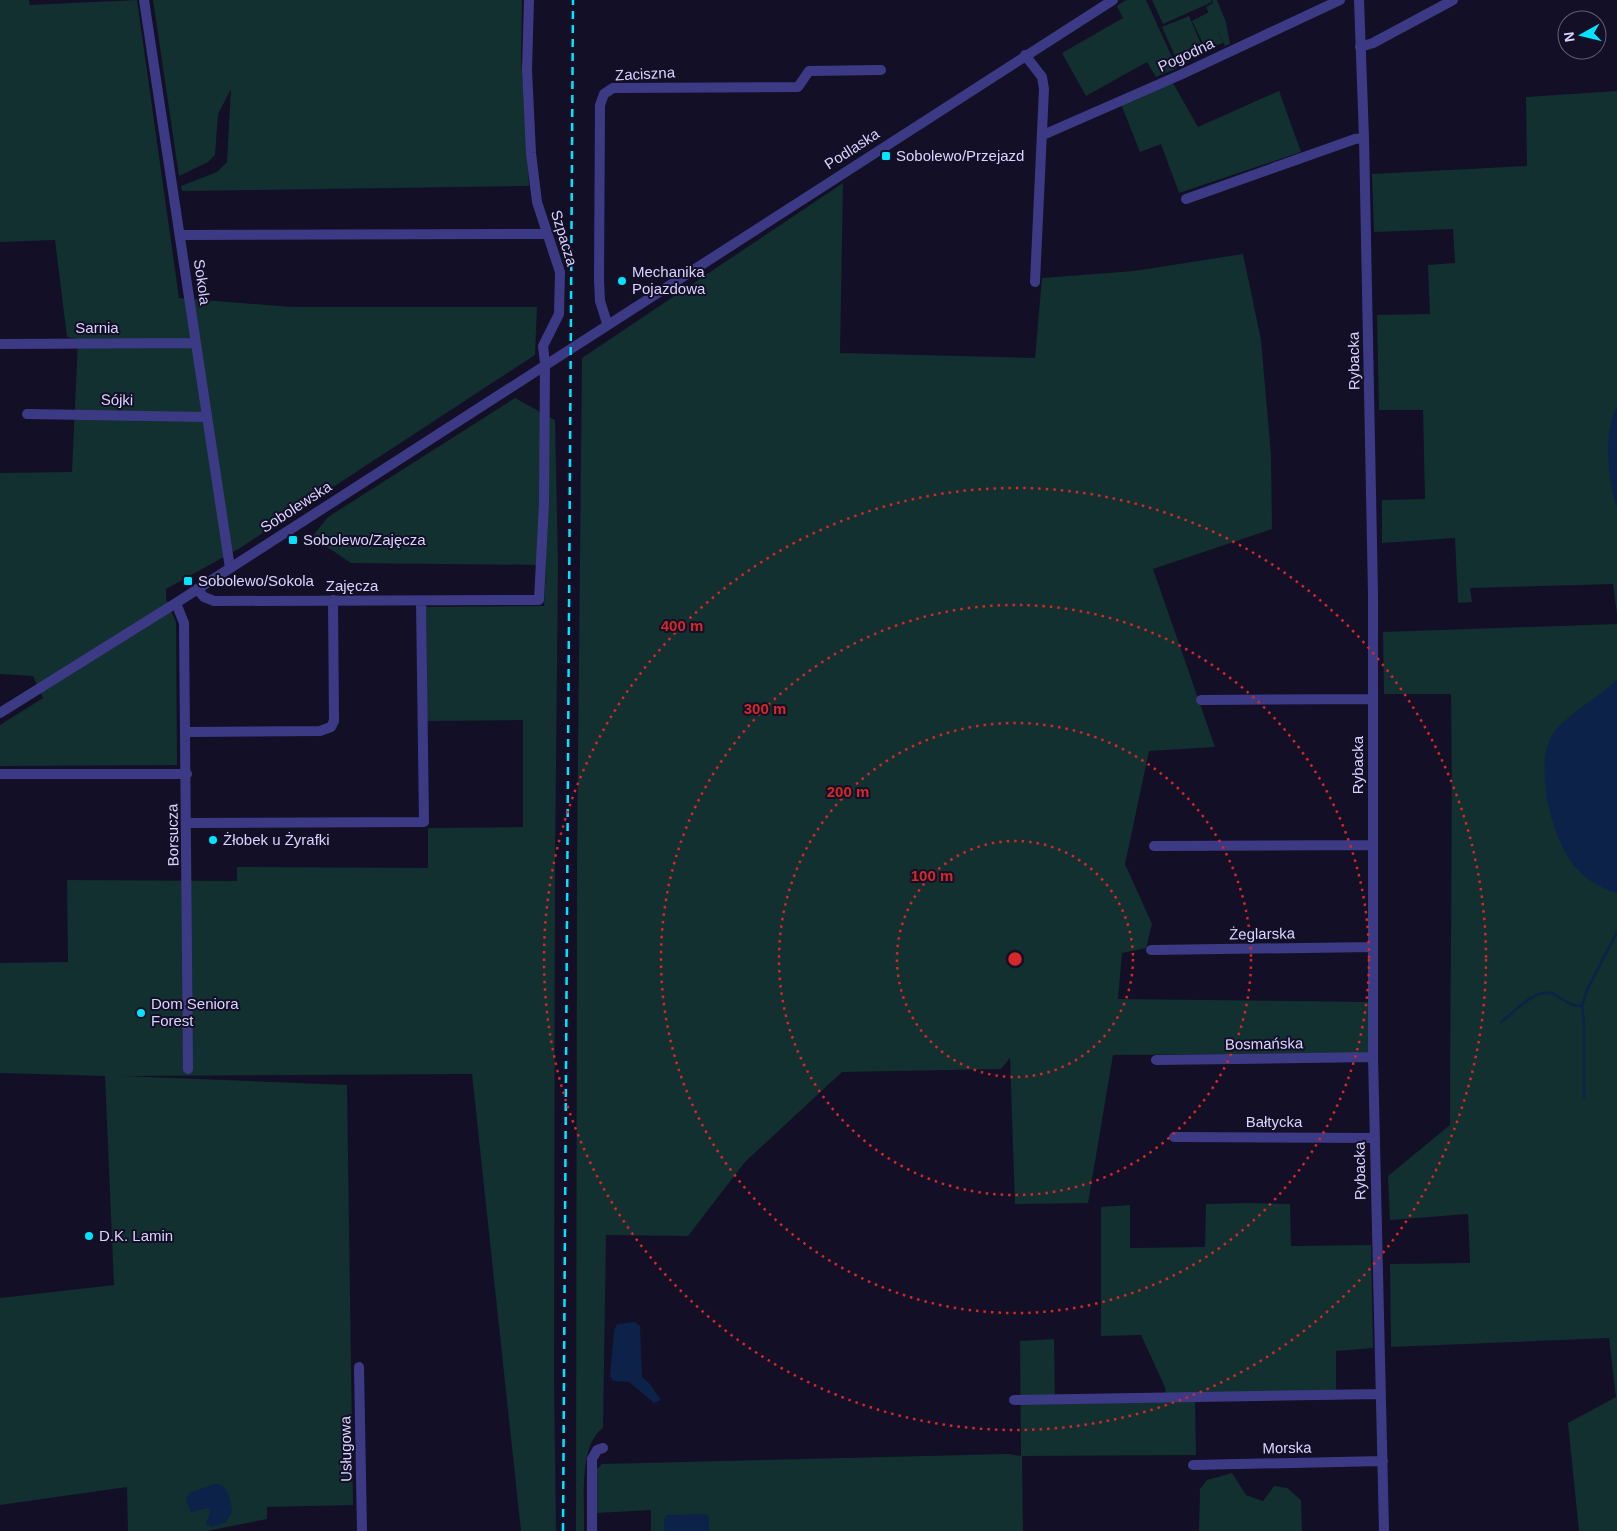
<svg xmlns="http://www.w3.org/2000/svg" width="1617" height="1531" font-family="Arial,sans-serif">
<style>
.green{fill:#12302f}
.water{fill:#0c2248}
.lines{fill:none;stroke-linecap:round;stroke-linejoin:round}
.stream{stroke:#0c2248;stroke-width:2.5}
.minor{stroke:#3d3a85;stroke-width:10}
.rail{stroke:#00e5ff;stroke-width:2.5;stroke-dasharray:8 6;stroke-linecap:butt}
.ring{fill:none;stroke:#d62828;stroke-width:2.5;stroke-dasharray:2.5 5}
.poi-dot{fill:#00e5ff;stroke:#130f26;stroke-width:2}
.labels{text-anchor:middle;stroke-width:4;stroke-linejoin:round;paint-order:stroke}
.street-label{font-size:15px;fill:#d9d4ff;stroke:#130f26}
.poi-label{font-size:15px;fill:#d9d4ff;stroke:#130f26;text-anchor:start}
.centre{fill:#d62828;stroke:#130f26;stroke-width:2.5}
.ring-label{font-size:15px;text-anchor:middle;font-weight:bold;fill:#d62828;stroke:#130f26;stroke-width:4;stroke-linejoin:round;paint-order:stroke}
</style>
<rect width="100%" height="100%" fill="#130f26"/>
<path class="green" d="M0 0H29L30 5 137 0 179 298 292 307H537L535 355 240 548 166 589V599L176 622 177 765 0 766V725L43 698 33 676 0 674V473L72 472 78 339 67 337 55 240 0 242Z
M153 0H522L521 58 529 186 182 191 181 186 217 172 227 162 231 89 218 114 215 155 208 162 179 176Z
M1126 0H1146L1177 68 1156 77 1147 62 1086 96 1062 53 1123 18 1117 6Z
M1152 0H1211L1212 2 1163 24Z
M1212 0H1217L1226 22 1230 44 1225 46 1206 7 1213 3Z
M1209 12 1223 43 1206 49 1192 21Z
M1189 16 1205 53 1193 56 1179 65 1162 27Z
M1173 83 1198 127 1279 91 1301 152 1179 193 1161 144 1140 152 1121 104Z
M1617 91V614L1613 584 1470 588 1472 602 1458 603 1455 538 1382 543V500L1425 499 1423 410H1379L1377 315 1430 314 1428 265 1455 263 1453 229 1374 232 1372 174 1527 166 1526 97Z
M843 183 840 353 1035 358 1042 278 1134 271 1243 254 1261 340 1271 455 1272 529 1153 569 1215 747 1149 751 1125 864 1152 924 1146 948 1122 953 1118 999 1370 1002 1371 1053 1113 1055 1088 1203 1015 1204 1010 1058 1001 1069 842 1072 745 1162 688 1236 606 1235 603 1428C578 1445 585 1503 584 1531H576L577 860 582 358Z
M515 398 555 420 558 565 555 866 554 1379 556 1531H521L472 1074 122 1076 347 1085 353 1505 267 1507V1519L207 1531H128L127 1487 0 1505V1298L114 1285 105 1076 0 1073V963L68 962 67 880 237 881V867L428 868V828L523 827V720L427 721 426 607 544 606 546 565 351 563 312 537 328 517Z
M1617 624V1531H1579L1568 1423 1616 1397 1609 1338 1391 1347 1390 1264 1470 1263 1468 1214 1390 1220 1388 1176 1450 1125C1450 981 1453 838 1451 694H1384L1383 632Z
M1248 1203 1290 1204 1291 1246 1371 1245 1373 1348 1336 1351V1398L1195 1401 1196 1455 1022 1456 1023 1531H651V1510L597 1513 596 1470 602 1464 1008 1454 1021 1456 1020 1341 1054 1339 1055 1403 1166 1401 1165 1387 1141 1335 1101 1336V1207L1130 1205V1248L1205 1247 1206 1204Z
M1232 1473 1246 1495 1263 1501 1274 1486 1287 1488 1301 1500 1302 1531H1199L1200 1489 1207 1480Z"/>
<path class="water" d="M1617 407V507C1608 485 1603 427 1617 407Z
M1617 680V893C1602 889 1589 881 1578 870 1553 846 1532 764 1553 734 1567 714 1598 698 1617 680Z
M635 1322 640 1326 642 1377 650 1384 661 1400 654 1403 629 1382 613 1381 610 1376 614 1330 617 1324Z
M214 1484C229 1483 231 1500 232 1512L226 1522 212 1527 206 1524 210 1513 208 1508 191 1512 186 1501 189 1493Z
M706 1514 709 1517V1531H664V1520L667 1515Z"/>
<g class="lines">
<path class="stream" d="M1501 1022C1516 1011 1539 983 1557 996 1565 1001 1573 1007 1582 1006
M1584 1098V1023L1582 1006 1587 990 1617 932"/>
<path class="minor" d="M144 0 230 568
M1359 0 1364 138 1373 594V1057L1384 1531
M1360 47 1373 43 1453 0
M1025 55 1042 77 1044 89 1035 282
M1043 135 1180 75 1340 0
M1186 199 1355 139 1364 138
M180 235 546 234
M607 323 600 301 599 280 600 105 604 94 613 88 798 87 809 71 881 70
M0 344 195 343
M27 414 206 417
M197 589 204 597 214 601 539 600 544 503 545 363 543 346 559 314 560 272 537 202 531 153 527 70 529 0
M176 603 184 623 188 1069
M1201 700 1373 699
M0 713 176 603 1113 0
M186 732 320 731 331 727 334 721 333 600
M0 774H187
M187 823 424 822 421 601
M1154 846 1372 845
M1151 950 1373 947
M1156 1060 1373 1057
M1174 1137 1375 1138
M359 1367 362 1531
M1014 1400 1381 1394
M1193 1465 1383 1461
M592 1531V1459L597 1450 603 1448"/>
<path class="rail" d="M563 1531 573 0"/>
</g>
<g class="ring">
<circle cx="1015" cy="959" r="118"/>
<circle cx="1015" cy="959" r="236"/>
<circle cx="1015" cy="959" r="354"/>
<circle cx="1015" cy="959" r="471"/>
</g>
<g class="poi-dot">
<rect x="881" y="151" width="10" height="10" rx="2.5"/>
<circle cx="622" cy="281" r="5"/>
<rect x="288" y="535" width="10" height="10" rx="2.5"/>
<rect x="183" y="576" width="10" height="10" rx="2.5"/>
<circle cx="213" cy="840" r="5"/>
<circle cx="141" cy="1013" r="5"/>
<circle cx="89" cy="1236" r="5"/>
</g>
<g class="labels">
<g class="street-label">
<text transform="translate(1186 55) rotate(-25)" y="5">Pogodna</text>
<text transform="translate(645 74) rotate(-3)" y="5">Zaciszna</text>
<text transform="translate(852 149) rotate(-33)" y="5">Podlaska</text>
<text transform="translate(564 238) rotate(73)" y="5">Szpacza</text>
<text transform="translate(202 282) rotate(82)" y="5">Sokola</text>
<text x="97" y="333">Sarnia</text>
<text transform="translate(1354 361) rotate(-91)" y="5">Rybacka</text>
<text transform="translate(117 400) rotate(1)" y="5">Sójki</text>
<text transform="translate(296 507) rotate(-33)" y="5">Sobolewska</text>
<text x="352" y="591">Zajęcza</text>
<text transform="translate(1358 765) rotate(-90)" y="5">Rybacka</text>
<text transform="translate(173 835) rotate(-91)" y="5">Borsucza</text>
<text transform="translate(1262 934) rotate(-1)" y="5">Żeglarska</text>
<text transform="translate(1264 1044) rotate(-1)" y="5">Bosmańska</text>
<text x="1274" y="1127">Bałtycka</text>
<text transform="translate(1360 1171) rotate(-91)" y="5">Rybacka</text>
<text transform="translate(1287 1448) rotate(-1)" y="5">Morska</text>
<text transform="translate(346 1449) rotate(-91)" y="5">Usługowa</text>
</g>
<g class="poi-label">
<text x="896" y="161">Sobolewo/Przejazd</text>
<text x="632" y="277">Mechanika<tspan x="632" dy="17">Pojazdowa</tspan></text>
<text x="303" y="545">Sobolewo/Zajęcza</text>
<text x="198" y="586">Sobolewo/Sokola</text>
<text x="223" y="845">Żłobek u Żyrafki</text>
<text x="151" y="1009">Dom Seniora<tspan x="151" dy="17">Forest</tspan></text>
<text x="99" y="1241">D.K. Lamin</text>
</g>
</g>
<circle cx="1015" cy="959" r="8" class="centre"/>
<g class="ring-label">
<text x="682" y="631">400 m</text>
<text x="765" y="714">300 m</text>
<text x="848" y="797">200 m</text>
<text x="932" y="881">100 m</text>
</g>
<g transform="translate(1582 35) rotate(262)"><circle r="24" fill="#130f26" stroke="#625e7d"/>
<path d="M0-4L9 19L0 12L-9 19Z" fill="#00e5ff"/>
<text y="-8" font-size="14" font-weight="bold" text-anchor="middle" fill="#d9d4ff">N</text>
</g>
</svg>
